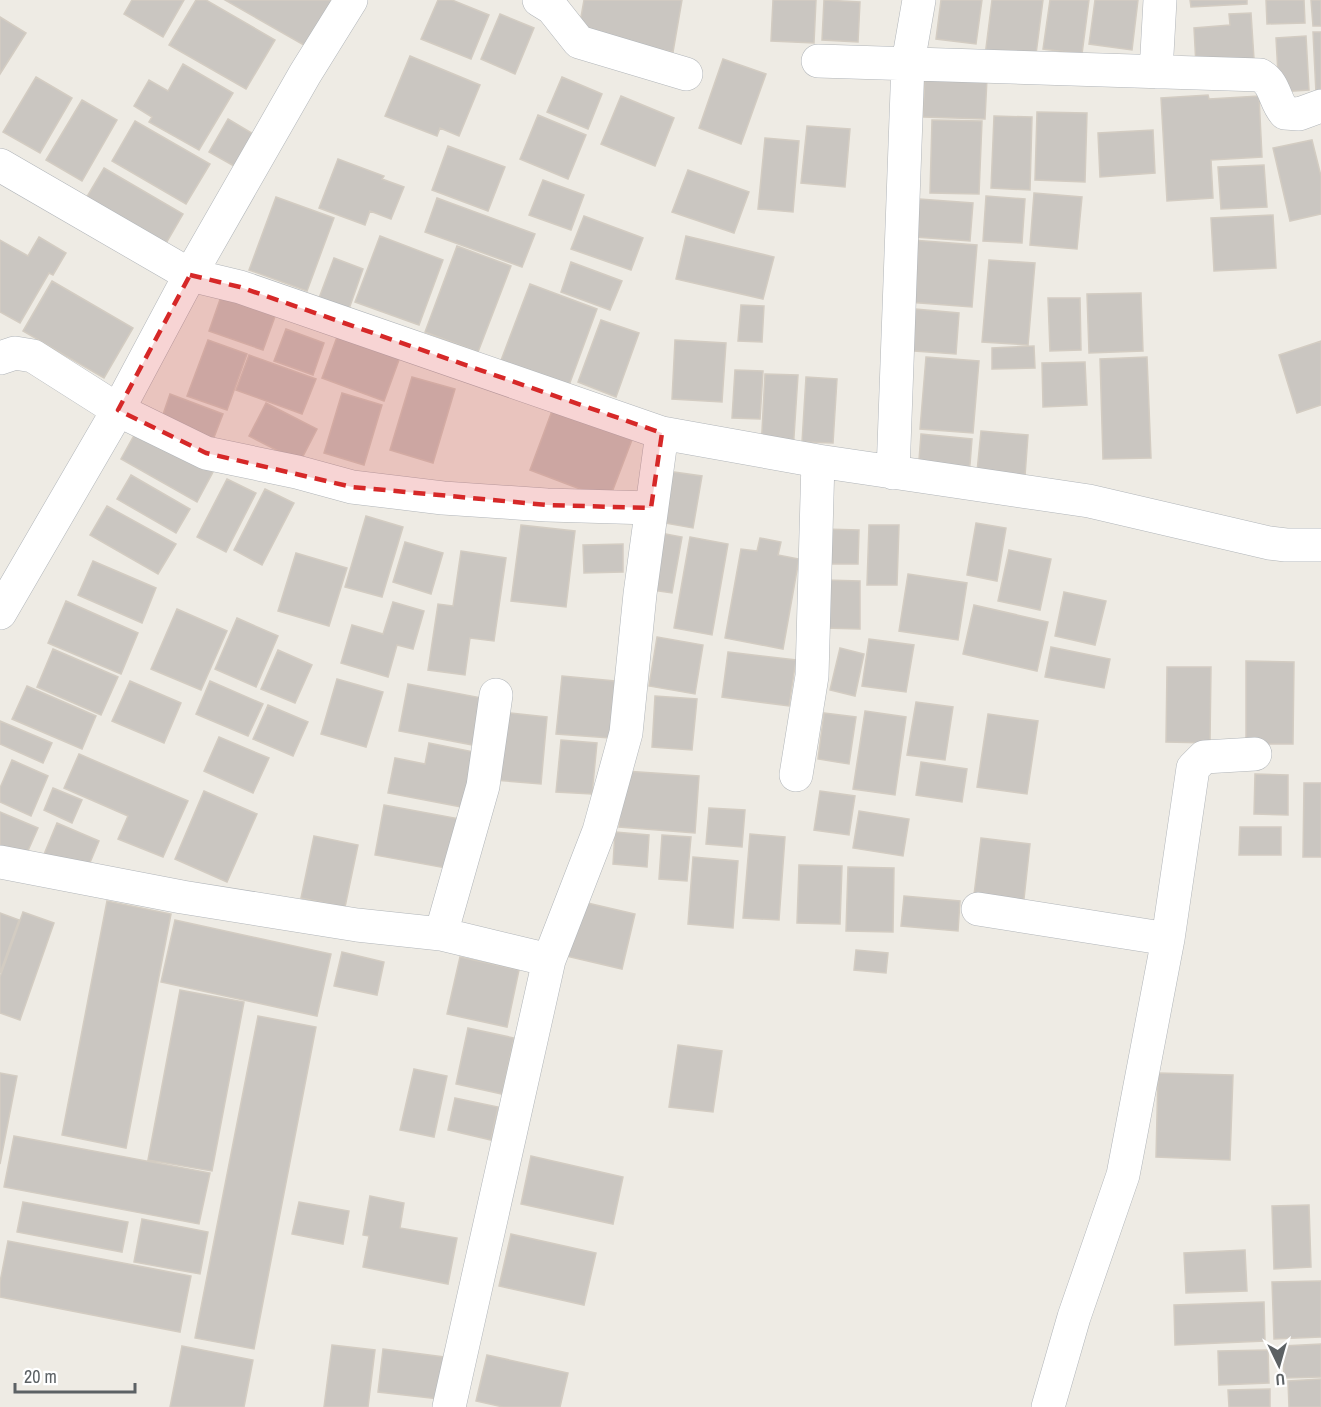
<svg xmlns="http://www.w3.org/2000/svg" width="1321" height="1407" font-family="'Archivo Narrow',sans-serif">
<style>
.building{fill:#cac6c1;stroke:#d3ccc2;stroke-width:1.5}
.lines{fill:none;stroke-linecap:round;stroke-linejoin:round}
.minor-casing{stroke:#b1b5b9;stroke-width:34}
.minor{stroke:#fff;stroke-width:33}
.marked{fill:#d62828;fill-opacity:0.2;stroke:#d62828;stroke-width:4.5;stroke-dasharray:12 8;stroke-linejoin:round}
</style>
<rect width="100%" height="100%" fill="#eeebe4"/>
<path class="building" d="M132 0H184L163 37 124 14Z
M196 0H206L275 40 246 89 169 45Z
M225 0H337L309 48Z
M438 0H452L489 15 471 59 421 39Z
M584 0H682L673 52 578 34Z
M773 0H816L814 43 771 41Z
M824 0 860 2 858 42 822 40Z
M941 0H982L976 44 936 39Z
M992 0H1043L1035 62 985 56Z
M1050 0H1089L1082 54 1043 49Z
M1095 0H1138L1132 50 1089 44Z
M1190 0H1247V4L1191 7Z
M1266 0H1304L1305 23 1267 24Z
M1311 0H1321V26H1313Z
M1251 13 1254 59 1196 66 1194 28 1230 25 1229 14Z
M500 14 534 28 515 74 481 59Z
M0 17 26 33 0 74Z
M1313 32H1321V93H1316Z
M1306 36 1309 90 1279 92 1276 38Z
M410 56 480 85 459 136 440 128 437 136 385 116Z
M723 59 766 74 741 144 699 128Z
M183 64 233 93 199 150 149 122 152 117 134 106 149 80 168 91Z
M925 76 987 78 985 119 923 117Z
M36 77 72 98 40 153 3 132Z
M562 77 602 94 588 129 547 112Z
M1208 95 1209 99 1259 96 1262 157 1211 160 1213 198 1167 201 1161 98Z
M621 96 674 118 655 166 601 144Z
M82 100 117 120 82 181 46 160Z
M1037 112 1087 113 1085 182 1035 180Z
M538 115 586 135 568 179 520 159Z
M994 116 1032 117 1030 190 991 188Z
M228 119 260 138 241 170 209 152Z
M932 120 982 121 979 194 930 193Z
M135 121 210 164 186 204 112 161Z
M807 126 850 129 845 187 801 183Z
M1153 130 1155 173 1100 177 1098 133Z
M765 138 799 141 793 212 758 209Z
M1312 140 1321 176V214L1290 221 1273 148Z
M448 146 505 167 488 211 432 190Z
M338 159 384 176 382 179 404 187 391 219 370 211 365 225 319 208Z
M1264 165 1267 207 1221 209 1218 167Z
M104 168 183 214 161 252 82 205Z
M688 170 749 192 734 233 672 212Z
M543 180 584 195 571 230 529 215Z
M1034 193 1082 197 1077 249 1030 245Z
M986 196 1025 199 1022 243 983 241Z
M276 197 334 218 307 291 249 270Z
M437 198 535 234 522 267 425 232Z
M919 199 973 203 970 241 915 237Z
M1273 215 1276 268 1214 271 1211 218Z
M584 216 643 238 631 270 571 249Z
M380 236 443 260 419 325 355 302Z
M686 236 774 257 763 299 676 279Z
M39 237 66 253 53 275 49 273 20 323 0 312V240L28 256Z
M912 240 977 245 972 307 907 302Z
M457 246 511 266 478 352 425 332Z
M334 258 363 269 349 309 319 298Z
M989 260 1035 263 1028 345 982 342Z
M571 262 622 281 610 310 561 292Z
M52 281 133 328 104 378 23 331Z
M530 284 597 309 568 388 500 363Z
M223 291 277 311 263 350 209 331Z
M1141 293 1143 351 1089 353 1087 294Z
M1048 298H1080L1081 350 1050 351Z
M741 305 764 306 762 342 738 341Z
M904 308 959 313 956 354 900 350Z
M601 320 639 333 616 397 578 382Z
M341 326 403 349 384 401 322 378Z
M286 329 324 343 313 375 274 361Z
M208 340 247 354 227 410 187 396Z
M675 340 726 343 722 402 672 399Z
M1321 341V405L1297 413 1279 355Z
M1034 346 1035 368 992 369V348Z
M249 355 316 379 302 414 236 390Z
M926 357 979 361 973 433 920 429Z
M1147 357 1151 458 1103 459 1100 359Z
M1085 362 1087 405 1043 407 1042 363Z
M735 370 763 371 760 419 732 418Z
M765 374 798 375 793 452 761 450Z
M412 377 455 389 433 463 390 450Z
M806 377 837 379 833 443 802 442Z
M342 393 382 405 364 465 324 453Z
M170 394 223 414 211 445 159 426Z
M266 403 317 429 300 462 249 436Z
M555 403 635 432 609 500 530 470Z
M137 430 213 472 197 502 121 459Z
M981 431 1028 435 1025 476 977 472Z
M921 434 972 439 969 477 918 473Z
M667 471 702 476 693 528 659 522Z
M131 475 190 509 176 533 117 499Z
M227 479 256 493 226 552 197 537Z
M265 489 294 503 262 565 234 550Z
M107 506 176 544 158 574 90 535Z
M366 516 403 527 382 597 345 587Z
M976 523 1006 528 997 581 967 575Z
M521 525 575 531 566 607 511 601Z
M869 525H899L897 585H867Z
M823 529 859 530 858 564H823Z
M655 532 682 537 672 593 646 589Z
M690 537 728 544 712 635 674 628Z
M760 538 781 542 778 555 799 559 783 649 725 638 741 549 757 551Z
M405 542 443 553 431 594 393 582Z
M623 544V572L584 573 583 545Z
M1009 550 1051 559 1040 610 998 601Z
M461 551 506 558 494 641 470 638 465 675 428 670 438 604 453 606Z
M296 553 347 568 329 626 278 611Z
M93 561 156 588 142 623 78 595Z
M908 574 967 583 958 640 899 631Z
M825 580 860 581V629L824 628Z
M1064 592 1106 601 1095 645 1055 636Z
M66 601 138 633 121 674 48 643Z
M393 602 424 611 413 649 397 645 388 677 341 663 352 625 383 634Z
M974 605 1048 622 1037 671 963 654Z
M177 609 227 631 201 690 151 669Z
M237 618 278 636 256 687 215 669Z
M657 637 703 645 695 694 649 686Z
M869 639 914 645 906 692 862 686Z
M1051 647 1110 659 1104 688 1045 677Z
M840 648 864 654 855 696 830 690Z
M53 649 118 677 101 715 37 687Z
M278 650 312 665 295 703 261 689Z
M728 652 796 660 789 706 722 697Z
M1246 661 1294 662 1293 744H1246Z
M1167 667H1211L1210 743 1166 742Z
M562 676 615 681 610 738 556 734Z
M337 679 383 692 366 747 321 734Z
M130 681 181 703 164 743 112 721Z
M210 681 263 704 248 736 196 714Z
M408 684 487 699 478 746 399 731Z
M27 686 96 716 82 749 12 719Z
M655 696 697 699 692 750 652 747Z
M916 702 953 707 945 760 907 755Z
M268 705 308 722 293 756 253 739Z
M865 711 906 717 895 795 853 789Z
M501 712 547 717 541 784 494 780Z
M824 713 856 717 849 764 818 759Z
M988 714 1038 721 1027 794 977 787Z
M0 721 52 743 43 763 0 744Z
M219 737 269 758 253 793 204 771Z
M561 740 597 743 592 794 556 792Z
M429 743 474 752 467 808 388 793 395 758 425 764Z
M79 754 188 801 163 857 118 839 128 816 64 788Z
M12 760 48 776 31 816 0 802V788Z
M921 762 967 769 962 802 916 795Z
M624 771 699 776 695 833 619 827Z
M1255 774 1288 775V815L1254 814Z
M1304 783H1321V857H1303Z
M53 788 82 800 72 823 44 810Z
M204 791 257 814 227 882 175 859Z
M820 791 855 796 849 835 814 830Z
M384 805 460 819 451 869 375 855Z
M709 808 745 810 742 847 706 844Z
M859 811 909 819 903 856 853 848Z
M0 812 38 828 23 862 0 852Z
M57 823 99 841 84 877 42 859Z
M1240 827H1281V855H1239Z
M615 832 649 835 647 867 613 864Z
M750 834 785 837 779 920 743 918Z
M662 835 691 837 687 881 659 879Z
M314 836 358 845 345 907 301 898Z
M981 838 1030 844 1023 908 973 903Z
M693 857 738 861 733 928 688 924Z
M799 865 842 866 840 924 797 923Z
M848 867 894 868 893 932 846 931Z
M904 896 960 901 958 931 901 926Z
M107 901 171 914 126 1148 62 1135Z
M579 901 635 914 622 969 566 956Z
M23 912 54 923 20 1020 0 1013V977Z
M0 913 19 920 0 973Z
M175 920 331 954 317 1016 161 982Z
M856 950 888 953 886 973 854 970Z
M342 952 384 962 377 995 334 986Z
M460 957 519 970 507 1027 447 1014Z
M180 990 244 1002 212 1171 148 1160Z
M258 1016 316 1027 254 1349 195 1338Z
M468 1028 514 1038 502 1094 456 1084Z
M678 1045 722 1051 713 1112 669 1107Z
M414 1069 447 1076 434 1137 400 1130Z
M0 1073 17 1076 0 1164Z
M1158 1073 1233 1075 1230 1160 1156 1157Z
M455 1098 498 1107 491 1140 448 1130Z
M14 1136 210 1173 199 1224 4 1187Z
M531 1156 623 1177 613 1224 521 1204Z
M370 1196 404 1203 400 1228 457 1238 448 1284 363 1267 369 1236 363 1235Z
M23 1202 128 1222 122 1252 17 1232Z
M299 1202 349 1211 343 1244 292 1234Z
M1309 1205 1311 1267 1274 1269 1272 1206Z
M142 1219 208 1232 200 1274 134 1262Z
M511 1234 596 1253 584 1305 499 1286Z
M8 1241 191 1276 180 1332 0 1297V1282Z
M1245 1250 1247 1291 1186 1293 1184 1253Z
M1321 1281V1337L1274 1339 1272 1282Z
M1264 1302 1265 1341 1175 1345 1174 1305Z
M1321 1344V1377L1284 1378 1283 1346Z
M332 1345 375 1350 368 1407H324Z
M182 1346 253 1360 244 1407H170Z
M383 1349 444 1357 439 1399 378 1392Z
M1268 1350 1269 1383 1219 1385 1218 1351Z
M487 1355 568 1373 560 1407H503L476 1401Z
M1321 1379V1407H1289L1288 1381Z
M1270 1389V1407H1229L1228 1390Z"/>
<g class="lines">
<g class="minor-casing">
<path id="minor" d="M539 0 552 8 579 42 686 74
M818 61 1260 75C1276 84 1274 101 1285 113L1299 114 1321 106
M1156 72 1160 0
M0 165 190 275 240 287 662 433 818 461 1089 501 1269 543 1286 545H1321
M0 358 15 353 33 356 118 410 206 453 297 472 352 487 443 498 547 505 651 508
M893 473 908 63 919 0
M0 613 118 410 190 275 305 74 351 0
M796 775 812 676 818 461
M0 862 182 897 357 925 441 934 549 960
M978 909 1168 939 1123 1175 1074 1317 1048 1407
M441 934 483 786 496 695
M1168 939 1193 768 1204 757 1255 754
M449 1407 549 960 599 831 626 733 640 594 662 433"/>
</g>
<use href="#minor" class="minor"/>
</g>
<path class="marked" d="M190 275 240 287 662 433 651 508 547 505 352 487 206 453 118 410Z"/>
<g transform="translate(1279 1365) rotate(175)" stroke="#ffffff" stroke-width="4.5" paint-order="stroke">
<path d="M0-4.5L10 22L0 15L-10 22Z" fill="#5c6164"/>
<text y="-9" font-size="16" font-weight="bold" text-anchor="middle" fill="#5c6164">U</text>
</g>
<path d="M15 1383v9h120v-9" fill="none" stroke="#5c6164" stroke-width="3"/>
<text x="24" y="1383" font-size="18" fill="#5c6164" stroke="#ffffff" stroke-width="4.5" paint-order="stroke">20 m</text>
</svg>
